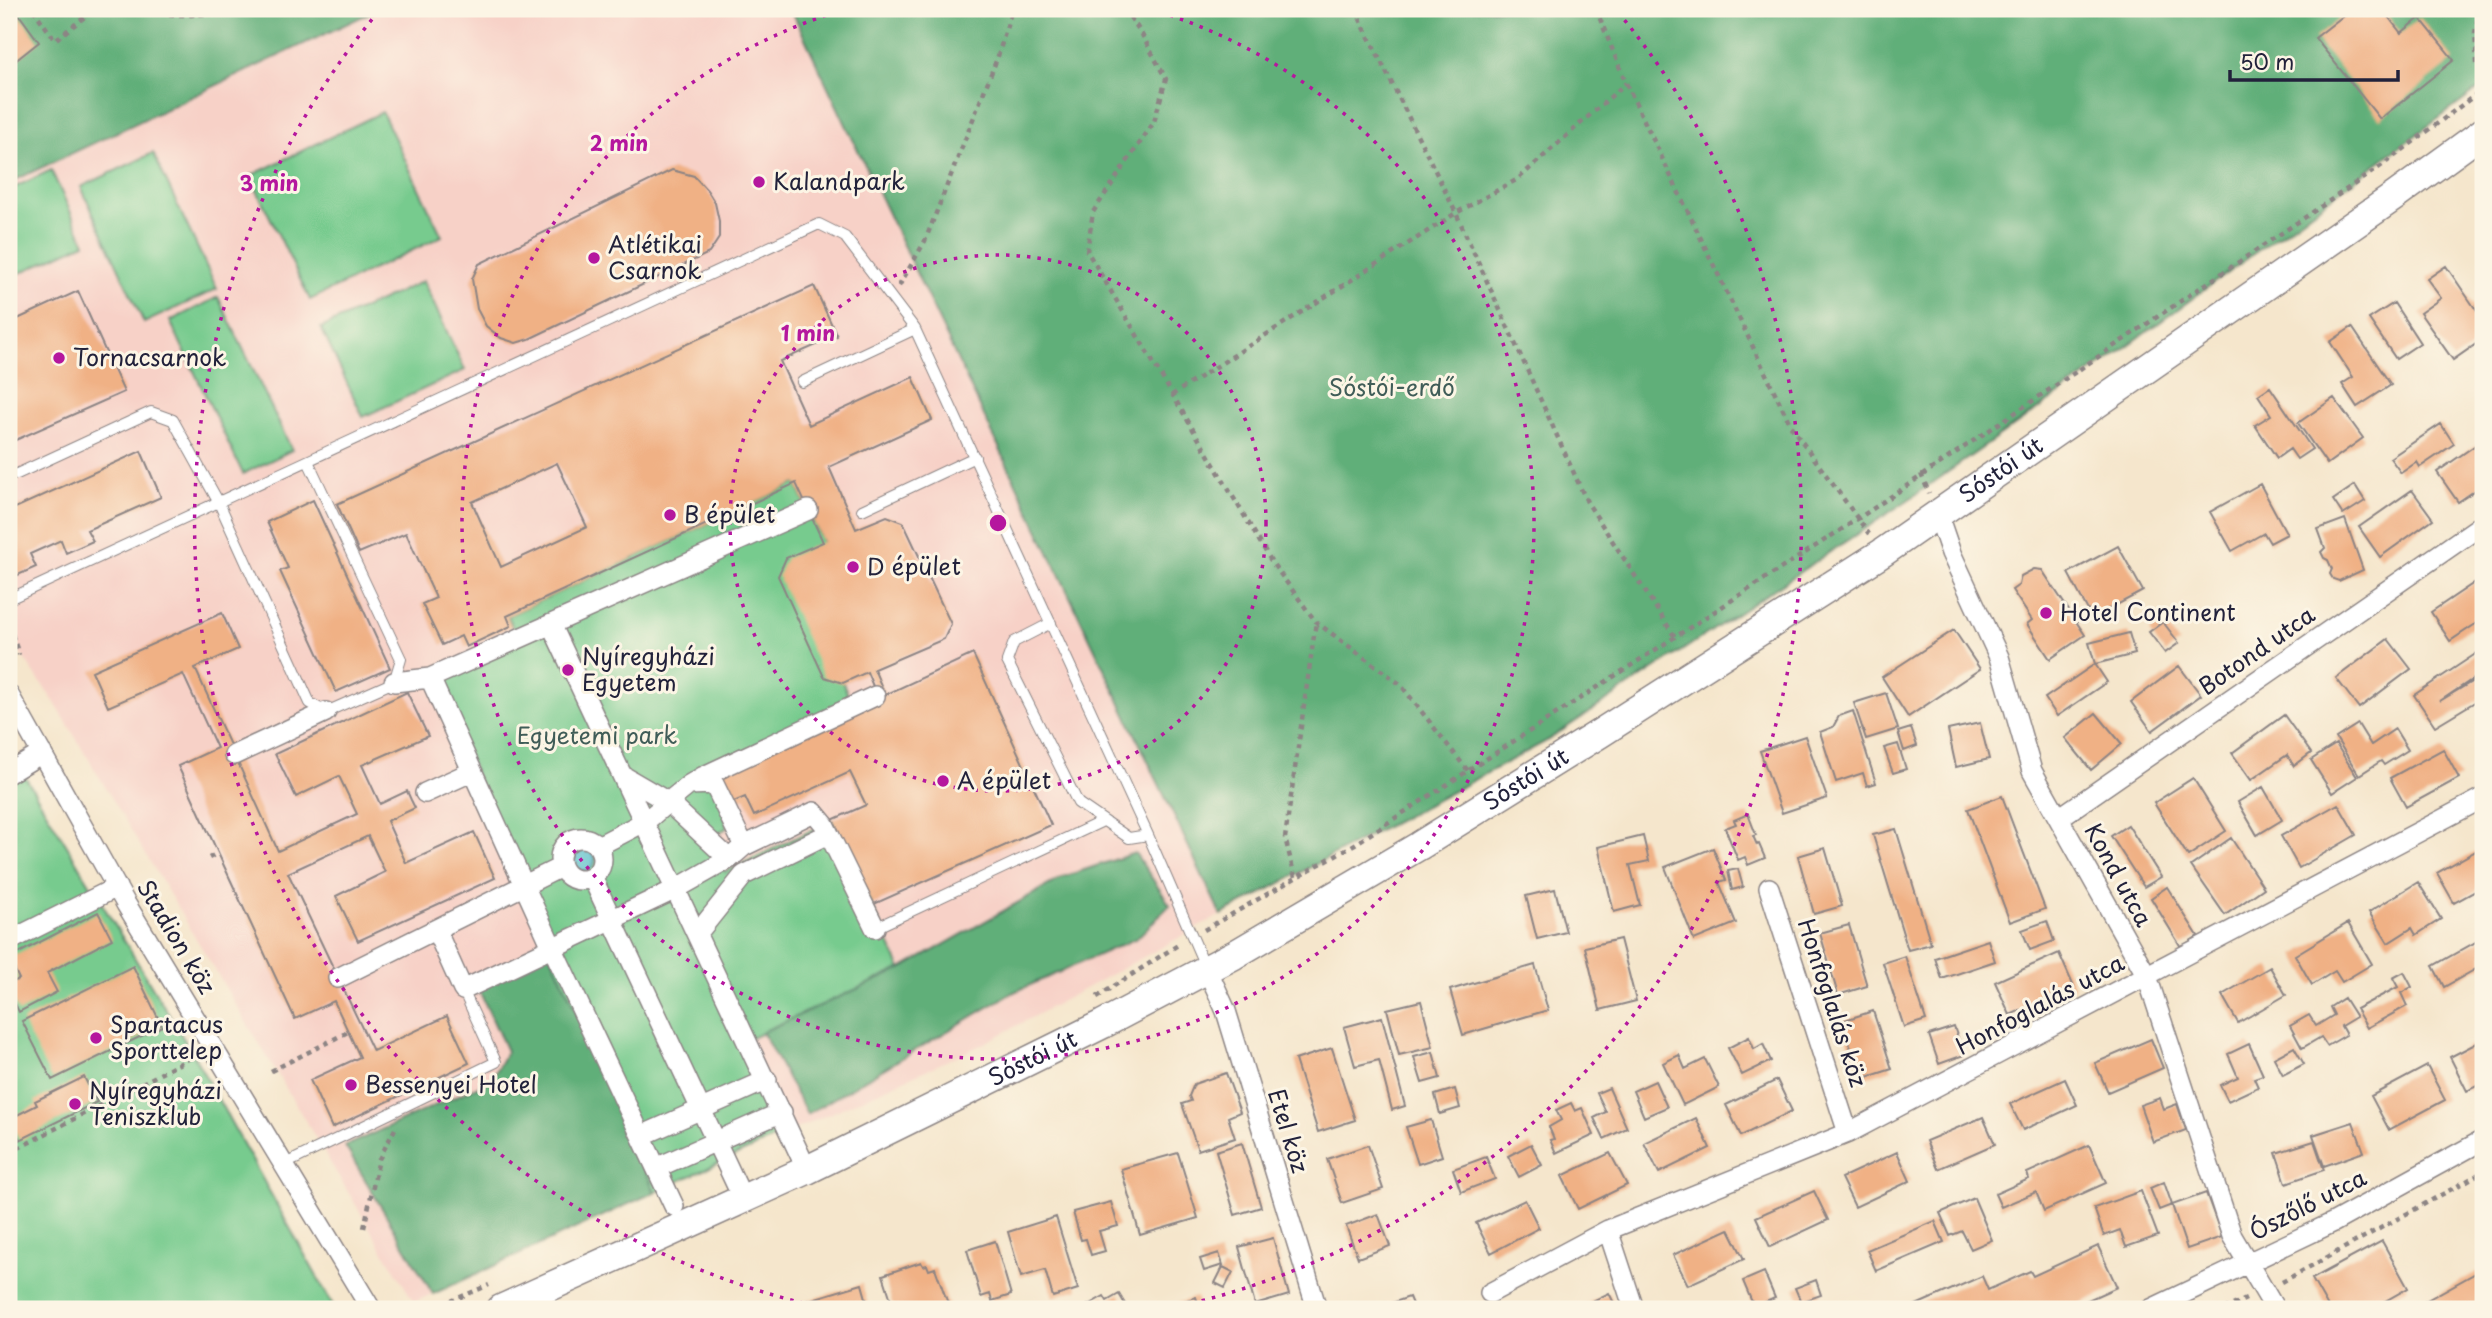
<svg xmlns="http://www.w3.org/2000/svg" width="2492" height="1318" font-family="'Playpen Sans',sans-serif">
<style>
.built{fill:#f7d1c7}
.green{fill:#77cb8e;stroke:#4c7664;stroke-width:2}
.forest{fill:#61af79;stroke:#42685a;stroke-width:2}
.water{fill:#53bece;stroke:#3a7084;stroke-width:2}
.building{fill:#f0b185;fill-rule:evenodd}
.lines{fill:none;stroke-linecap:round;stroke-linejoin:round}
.lane-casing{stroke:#8c8484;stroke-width:12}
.street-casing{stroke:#8c8484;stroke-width:22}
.secondary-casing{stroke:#8c8484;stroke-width:31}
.path{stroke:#8c8484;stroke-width:4.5;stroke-dasharray:5 5;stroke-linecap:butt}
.lane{stroke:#fff;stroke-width:10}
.street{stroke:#fff;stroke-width:19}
.secondary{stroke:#fff;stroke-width:28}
.ring{fill:none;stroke:#b5179e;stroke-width:3.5;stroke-dasharray:3.5 7}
.poi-dot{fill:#b5179e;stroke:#fcf5e5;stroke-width:2.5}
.labels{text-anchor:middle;stroke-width:6;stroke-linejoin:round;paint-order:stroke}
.poi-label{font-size:23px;fill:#22223b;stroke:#fcf5e5;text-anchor:start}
.park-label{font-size:23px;fill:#405d58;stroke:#fcf5e5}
.street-label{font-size:23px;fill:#22223b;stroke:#fcf5e5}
.centre{fill:#b5179e;stroke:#fcf5e5;stroke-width:3.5}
.ring-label{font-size:21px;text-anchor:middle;font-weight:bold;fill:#b5179e;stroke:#fcf5e5;stroke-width:6;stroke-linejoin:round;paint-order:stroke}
</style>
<rect width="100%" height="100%" fill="#fcf5e5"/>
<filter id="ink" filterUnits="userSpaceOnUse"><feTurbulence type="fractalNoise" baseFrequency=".0143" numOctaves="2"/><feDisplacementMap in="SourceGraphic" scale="14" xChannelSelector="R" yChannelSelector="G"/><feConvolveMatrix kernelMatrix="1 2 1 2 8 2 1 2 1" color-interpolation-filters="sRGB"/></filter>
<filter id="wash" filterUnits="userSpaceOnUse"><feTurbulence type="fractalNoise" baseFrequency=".00686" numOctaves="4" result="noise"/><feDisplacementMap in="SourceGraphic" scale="28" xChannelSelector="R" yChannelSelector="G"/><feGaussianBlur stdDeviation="1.57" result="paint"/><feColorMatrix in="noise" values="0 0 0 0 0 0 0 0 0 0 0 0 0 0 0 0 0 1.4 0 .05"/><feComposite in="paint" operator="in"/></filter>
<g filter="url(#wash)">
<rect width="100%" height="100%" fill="#f5e6cc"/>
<path class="built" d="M378 9H791L1221 915 981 1045 414 1302 55 703 9 637V183Z"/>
<path class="green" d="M382 112 442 236 310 300 250 176Z
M153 153 217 289 144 323 81 187Z
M51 170 85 243 9 278V190Z
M423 281 465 370 363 417 321 328Z
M218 297 292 450 243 474 170 321Z
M796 483 823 542 843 683 854 709 717 773 727 828 707 839 725 872 832 820 901 969 747 1040 790 1131 655 1192 549 950 436 680 518 639 507 616Z
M9 750 194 1056 335 1309H9Z"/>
<path class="forest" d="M9 9H378L9 183Z
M791 9H2483V86L2111 358 1908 500 1545 742 1221 915Z
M1135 853 1170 905 1137 938 1012 993 807 1114 762 1032 901 969 1063 877Z
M549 950 655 1192 433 1294 345 1146 490 1081 507 1051 477 986Z"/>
<path class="water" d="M569 859a13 13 0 1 1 26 0a13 13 0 1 1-26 0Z"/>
<g id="blocks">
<path class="building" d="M2352 9H2382L2401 33 2420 18 2454 60 2380 119 2315 38Z
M18 13 39 42 9 66V20Z
M672 170 694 176 707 190 715 203 719 221V238L709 253 529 339 516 343 501 338 486 326 477 309 472 279 479 264Z
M2446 266 2483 320V348L2479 342 2453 360 2420 313 2441 298 2427 279Z
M814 286 837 336 780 361 809 425 913 377 932 420 829 467 856 529 887 516 903 522 951 624 944 639 874 669 885 695 973 654 1051 825 872 905 832 820 866 805 850 772 754 816 745 797 729 804 716 774 878 698 867 672 843 683 824 677 778 576 786 558 823 542 796 483 507 616 511 626 466 647 461 636 442 645 422 604 436 598 406 533 359 553 337 504ZM557 463 587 527 501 567 472 502Z
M78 291 124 392 9 443V323Z
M2394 303 2420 343 2396 359 2369 319Z
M2352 327 2391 385 2357 407 2342 384 2353 377 2330 342Z
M2270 387 2312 449 2297 459 2290 449 2277 458 2255 425 2271 415 2258 395Z
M2334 398 2363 438 2327 464 2298 423Z
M2441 424 2454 444 2420 467 2417 462 2401 473 2390 458Z
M2483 440V485L2458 502 2437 472Z
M141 451 161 497 87 530 93 541 66 553 61 540 30 554 36 567 9 579V505L11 510Z
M2260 484 2287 534 2270 543 2264 533 2232 551 2210 512Z
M2355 485 2365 501 2343 515 2333 500Z
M2412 490 2433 519 2380 557 2359 527Z
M313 500 390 668 336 692 280 571 288 568 267 522Z
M2345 519 2363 570 2339 581 2333 579 2330 574 2332 569 2328 560 2324 558 2321 552 2325 548 2318 529Z
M2118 546 2143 591 2092 618 2068 573Z
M2034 569 2042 570 2085 635 2050 659 2027 624 2032 620 2012 590 2019 585 2021 576Z
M2480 579 2483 584V619L2450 641 2431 612Z
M222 613 238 649 195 668 278 851 357 814 339 776 296 797 275 754 407 692 428 736 362 765 380 804 407 791 411 800 415 808 387 821 406 863 474 832 495 878 358 941 336 896 385 872 368 836 288 873 373 1051 447 1016 469 1063 332 1128 310 1080 360 1057 334 1001 295 1019 218 853 178 766 217 748 183 674 108 707 92 671Z
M2163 622 2179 643 2165 653 2149 632Z
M1954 630 1980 669 1908 717 1882 677Z
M2129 633 2135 654 2095 664 2089 643Z
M2388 639 2411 669 2359 708 2336 678Z
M2483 649V672L2440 701 2483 675V697L2435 726 2414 695Z
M2095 664 2107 682 2057 716 2045 698Z
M2179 666 2201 695 2152 731 2131 702Z
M1886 693 1898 729 1866 739 1854 703Z
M1853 711 1876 783 1867 786 1863 773 1836 782 1820 732 1833 727 1839 716Z
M2096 713 2122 744 2091 770 2065 738Z
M2284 715 2311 753 2294 766 2287 755 2251 780 2232 753Z
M1980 723 1989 759 1956 767 1948 730Z
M2358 724 2371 745 2395 729 2408 750 2384 765 2381 761 2359 775 2336 738Z
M1911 728 1917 746 1904 751 1898 732Z
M1805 736 1827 798 1782 813 1760 751Z
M1898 744 1906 769 1893 773 1884 748Z
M2336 744 2357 777 2332 793 2311 760Z
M2443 749 2459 778 2406 807 2390 778Z
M2193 778 2226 831 2188 856 2154 803Z
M2263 787 2282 820 2257 835 2238 802Z
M2002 796 2045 909 2010 922 1968 809Z
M2338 804 2356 835 2299 868 2281 836Z
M1748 814 1756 835 1753 836 1757 845 1759 844 1765 858 1748 865 1745 857 1738 860 1725 828 1736 824 1734 820Z
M2128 825 2161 877 2144 887 2111 836Z
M1896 829 1931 944 1908 950 1873 835Z
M1643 836 1649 861 1630 865 1640 905 1614 912 1598 847Z
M2231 838 2264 888 2225 915 2191 866Z
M2483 847V887L2454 903 2437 873Z
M1713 848 1726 880 1719 882 1736 923 1694 940 1665 867Z
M1825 848 1842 906 1814 914 1798 856Z
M1738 869 1743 887 1732 890 1728 871Z
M2418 882 2441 919 2416 935 2412 928 2388 943 2369 912Z
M2167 887 2198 936 2181 947 2151 898Z
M1555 889 1566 932 1537 939 1526 896Z
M98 912 112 939 47 973 57 992 19 1012 9 992V984L19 979 9 958Z
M2047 921 2054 941 2030 950 2022 930Z
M2348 923 2372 964 2342 982 2335 971 2312 985 2295 955Z
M1849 925 1867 986 1838 995 1820 933Z
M2483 938V965L2444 987 2433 966Z
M1620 939 1636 1001 1600 1010 1585 947Z
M1988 940 1995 961 1942 979 1935 958Z
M2059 953 2074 987 2010 1015 1995 982Z
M1905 956 1926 1020 1904 1027 1883 963Z
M1535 965 1548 1010 1463 1035 1450 990Z
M133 966 162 1026 52 1080 22 1021Z
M2270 967 2286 995 2238 1023 2222 995Z
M2404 972 2412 987 2401 993 2407 1006 2367 1028 2356 1009 2398 987 2393 978Z
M2344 998 2356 1017 2341 1026 2346 1035 2327 1046 2321 1037 2302 1048 2290 1026 2309 1015 2316 1026 2334 1015 2330 1007Z
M1421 1001 1433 1047 1399 1055 1387 1009Z
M1873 1011 1892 1069 1861 1079 1842 1021Z
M1382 1017 1405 1106 1392 1110 1379 1060 1355 1066 1344 1027Z
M1954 1027 1964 1055 1939 1064 1929 1035Z
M1749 1037 1754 1049 1763 1044 1771 1061 1742 1075 1728 1048Z
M2151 1039 2163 1068 2108 1092 2095 1063Z
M2483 1040V1083L2467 1091 2450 1057Z
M2249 1044 2263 1075 2254 1078 2258 1087 2228 1101 2220 1085 2238 1077 2228 1054Z
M2294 1047 2304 1064 2283 1075 2274 1058Z
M1332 1048 1355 1120 1318 1132 1295 1060Z
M1433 1052 1440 1078 1422 1083 1414 1057Z
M1679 1055 1685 1069 1705 1059 1719 1087 1683 1105 1663 1063Z
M2427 1066 2445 1100 2389 1130 2371 1096Z
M1226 1073 1240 1112 1228 1117 1235 1138 1198 1150 1182 1104 1191 1101 1189 1096 1194 1084Z
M84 1077 97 1102 20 1140 9 1119 37 1105 35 1101Z
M2065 1079 2077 1105 2023 1130 2010 1104Z
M1777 1080 1792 1111 1741 1136 1726 1105Z
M1655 1081 1667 1107 1644 1117 1633 1091Z
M1609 1088 1627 1128 1604 1139 1594 1118 1606 1112 1597 1093Z
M1455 1089 1460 1108 1440 1114 1435 1095Z
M2160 1098 2164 1109 2177 1104 2186 1130 2153 1142 2140 1105Z
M1571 1103 1575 1111 1582 1108 1594 1135 1556 1153 1550 1140 1554 1139 1549 1127 1561 1120 1556 1110Z
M1983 1117 1995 1144 1938 1169 1926 1141Z
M1696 1118 1710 1148 1659 1173 1644 1143Z
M1431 1120 1442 1156 1418 1164 1406 1127Z
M2353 1122 2364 1152 2324 1166 2313 1135Z
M2314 1141 2324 1170 2286 1183 2276 1153Z
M1242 1143 1261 1207 1235 1215 1216 1151Z
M1531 1144 1542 1165 1519 1177 1508 1156Z
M1368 1145 1383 1189 1342 1203 1327 1159Z
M2089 1145 2106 1183 2044 1211 2036 1192 2001 1207 1995 1194 2029 1179 2027 1173Z
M1897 1152 1910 1181 1855 1207 1841 1178Z
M1178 1153 1198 1218 1140 1235 1121 1169Z
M1610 1153 1627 1185 1578 1209 1562 1176Z
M1486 1157 1495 1179 1461 1192 1453 1169Z
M2164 1182 2172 1205 2159 1210 2150 1188Z
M1814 1191 1828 1220 1770 1247 1756 1217Z
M2141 1191 2158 1236 2126 1247 2120 1230 2104 1236 2094 1208Z
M2206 1193 2222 1237 2187 1249 2172 1205Z
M1974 1198 1992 1240 1971 1249 1962 1231 1950 1236 1940 1213Z
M1525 1200 1539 1228 1491 1253 1476 1223Z
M1111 1202 1118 1226 1099 1231 1105 1251 1091 1255 1086 1239 1081 1240 1073 1212Z
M1378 1214 1390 1246 1358 1258 1346 1226Z
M1056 1217 1078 1289 1053 1297 1045 1270 1021 1277 1008 1232Z
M1935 1221 1944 1242 1876 1271 1867 1250Z
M1729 1229 1744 1259 1688 1285 1673 1255Z
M1273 1238 1289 1295 1255 1305 1239 1247Z
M995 1241 1011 1295 992 1301 990 1294 981 1297 967 1250Z
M2382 1241 2408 1288 2371 1309H2329L2312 1279Z
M2098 1246 2117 1287 2068 1309H2048L2045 1303 2032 1309H1907L1982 1276 1988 1290 2030 1271 2033 1276Z
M1219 1253 1223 1265 1204 1271 1200 1259Z
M921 1262 923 1266 927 1265 929 1270 935 1268 950 1309H894L883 1275Z
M1223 1267 1233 1272 1225 1288 1215 1283Z
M2483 1269V1309H2411Z
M1764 1272 1775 1298 1754 1307 1743 1281Z
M1816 1280 1821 1295 1801 1302 1795 1288Z
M862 1284 869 1309H794L792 1305Z
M1609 1293 1617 1309H1576Z
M1119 1294 1128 1309H1081L1104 1296 1107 1301Z
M1196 1297 1200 1309H1174L1172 1305Z
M1409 1297 1414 1309H1375Z"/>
</g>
</g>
<g filter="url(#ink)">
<use href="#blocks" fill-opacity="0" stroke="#8c8484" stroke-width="2"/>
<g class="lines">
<g class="lane-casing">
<path id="lane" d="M802 382 915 329
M17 474 151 412 173 420 219 503 310 703 326 712 394 682 401 659 308 461
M862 510 975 457
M9 599 819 224 845 237 915 329 1148 835 1205 966
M1051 623 1014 642 1007 661 1078 803 1129 838 1148 835
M875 928 1103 821
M283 1165 496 1062 463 990"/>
</g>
<g class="street-casing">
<path id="street" d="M1938 515 1951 553 1999 657 2032 771 2147 976 2232 1236 2275 1309
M551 624 807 1170
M430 678 552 947 674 1206
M394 682 430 678 808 510
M9 695 126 904 371 1309
M234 755 326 712
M9 773 42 753
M625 777 668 802 689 785 714 784 744 846
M689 785 704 776 875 696
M425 793 471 772
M2059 818 2483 524
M560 859a21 21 0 1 1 42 0a21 21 0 1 1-42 0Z
M598 846 646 821 668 802 729 859 744 846 814 812 824 824 875 928
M592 877 743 1199
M1769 888 1848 1133
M436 930 463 990 676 889 729 859
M697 934 744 875 828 834
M9 941 117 887
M1207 969 1226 1011 1317 1309
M338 978 561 867
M641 1136 767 1080
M656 1168 782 1112
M1490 1293 1608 1230
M1634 1309 1608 1230 1848 1133 2483 798
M2151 1309 2334 1222 2483 1140"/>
</g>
<g class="secondary-casing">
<g id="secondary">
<path id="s1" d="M501 1309 807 1170 1103 1024 1234 955 1419 846 1599 734 1882 553 2395 196 2483 132"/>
</g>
</g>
<path class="path" d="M33 9 55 40 95 9
M150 9C170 19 209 15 231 9
M1124 9 1140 31 1166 79 1154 122 1093 212 1087 251 1273 564 1316 622 1400 684 1468 771
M1355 9 1456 213 1587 502 1675 637
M1596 9 1626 83 1792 428 1869 534
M2477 64 2475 33 2479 9
M899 286 925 241 998 56 1012 9
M1172 395 1456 213 1518 179 1626 83
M1921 474 1929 493
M9 625 19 655
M209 858 218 853
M1295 877 1285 838 1316 622
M1204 930 1355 844 1859 518 2384 164 2483 89
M1097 997 1181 943
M271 1071 348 1032
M9 1153 194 1056
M364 1228 379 1159 395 1129
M2282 1282 2483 1172
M432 1309 489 1285
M2224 1309 2246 1299"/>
<use href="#lane" class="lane"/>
<use href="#street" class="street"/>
<use href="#secondary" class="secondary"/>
</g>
</g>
<g class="ring">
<circle cx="998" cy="523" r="268"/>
<path d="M1150 9A536 536 0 1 1 846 9"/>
<path d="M824 1308A804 804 0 0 1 378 12M1618 12A804 804 0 0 1 1172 1308"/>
</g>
<g class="poi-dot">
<circle cx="759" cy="182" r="7"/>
<circle cx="594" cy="258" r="7"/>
<circle cx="59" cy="358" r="7"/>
<circle cx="670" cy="515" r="7"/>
<circle cx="853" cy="567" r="7"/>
<circle cx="2046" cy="613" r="7"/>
<circle cx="568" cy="670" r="7"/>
<circle cx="943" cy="781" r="7"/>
<circle cx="96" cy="1038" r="7"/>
<circle cx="351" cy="1085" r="7"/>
<circle cx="75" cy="1104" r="7"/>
</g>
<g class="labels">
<g class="poi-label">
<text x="773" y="190">Kalandpark</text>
<text x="608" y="253">Atlétikai<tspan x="608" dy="26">Csarnok</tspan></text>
<text x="73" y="366">Tornacsarnok</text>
<text x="684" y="523">B épület</text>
<text x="867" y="575">D épület</text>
<text x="2060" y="621">Hotel Continent</text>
<text x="582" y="665">Nyíregyházi<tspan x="582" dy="26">Egyetem</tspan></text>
<text x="957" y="789">A épület</text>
<text x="110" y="1033">Spartacus<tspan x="110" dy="26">Sporttelep</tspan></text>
<text x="365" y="1093">Bessenyei Hotel</text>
<text x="89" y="1099">Nyíregyházi<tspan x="89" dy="26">Teniszklub</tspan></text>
</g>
<g class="park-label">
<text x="1392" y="396">Sóstói-erdő</text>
<text x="597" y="744">Egyetemi park</text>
</g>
<g class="street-label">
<text dy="8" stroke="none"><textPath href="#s1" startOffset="1722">Sóstói út</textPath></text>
<text transform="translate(2257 651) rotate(-35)" y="8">Botond utca</text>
<text dy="8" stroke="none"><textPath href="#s1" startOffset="1155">Sóstói út</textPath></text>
<text transform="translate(2118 875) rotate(61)" y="8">Kond utca</text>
<text transform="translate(176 937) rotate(59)" y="8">Stadion köz</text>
<text transform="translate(1832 1003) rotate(72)" y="8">Honfoglalás köz</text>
<text transform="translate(2040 1005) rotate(-28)" y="8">Honfoglalás utca</text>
<text dy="8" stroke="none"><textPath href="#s1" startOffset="588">Sóstói út</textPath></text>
<text transform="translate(1288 1131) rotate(73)" y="8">Etel köz</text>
<text transform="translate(2308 1205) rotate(-27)" y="8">Ószőlő utca</text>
</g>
</g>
<circle cx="998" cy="523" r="10" class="centre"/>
<g class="ring-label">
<text x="619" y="151">2 min</text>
<text x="269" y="191">3 min</text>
<text x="808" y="341">1 min</text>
</g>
<rect width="2492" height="1318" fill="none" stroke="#fcf5e5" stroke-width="35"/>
<path d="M2230 70v10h168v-10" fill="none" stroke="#22223b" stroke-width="3.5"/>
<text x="2240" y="70" font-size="21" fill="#22223b" stroke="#fcf5e5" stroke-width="5" paint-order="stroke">50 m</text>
</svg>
